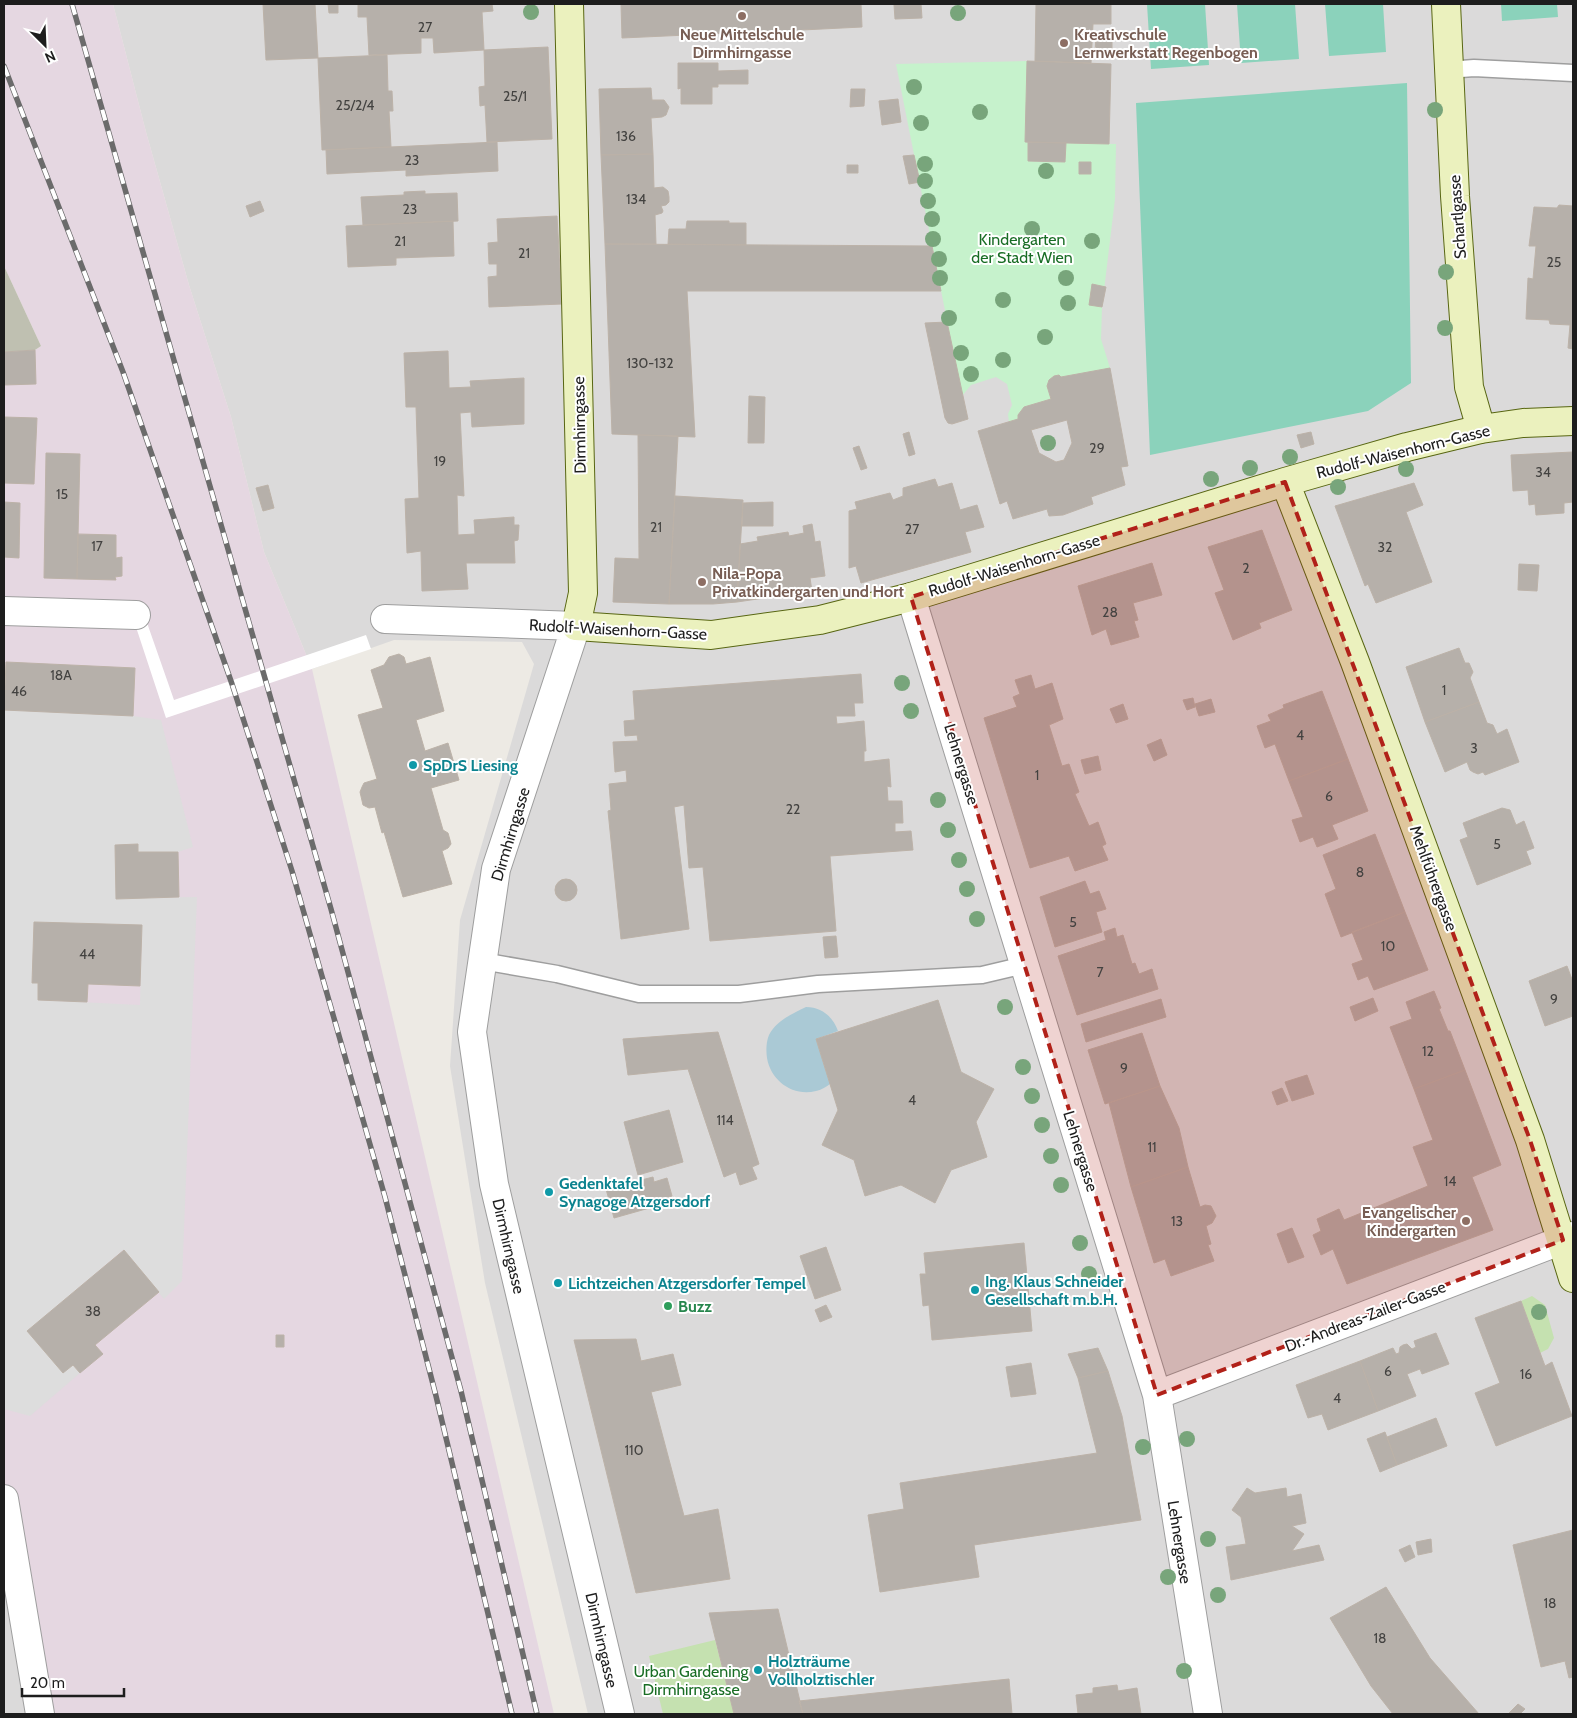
<svg xmlns="http://www.w3.org/2000/svg" width="1577" height="1718" font-family="Cabin,sans-serif">
<style>
.residential{fill:#dbdada}
.industrial{fill:#e5d7e1}
.construction{fill:#bfc0b1}
.grass{fill:#c5e1b0}
.park{fill:#c6f2cc}
.pitch{fill:#8bd2bb}
.parking{fill:#ddd;fill-rule:evenodd}
.water{fill:#aac9d5}
.pier{fill:#fff}
.building{fill:#b6b0aa;stroke:#bcb2a8;fill-rule:evenodd}
.lines{fill:none;stroke-linecap:round;stroke-linejoin:round}
.lane-casing{stroke:#9e9e9e;stroke-width:19}
.street-casing{stroke:#9e9e9e;stroke-width:30}
.secondary-casing{stroke:#586612;stroke-width:30}
.lane{stroke:#fff;stroke-width:16}
.street{stroke:#fff;stroke-width:28}
.secondary{stroke:#ebf1be;stroke-width:28}
.rail-casing{stroke:#6b6b6b;stroke-width:5.5}
.rail{stroke:#fff;stroke-width:4;stroke-dasharray:11;stroke-linecap:butt}
.tree{fill:#78a57b}
.marked{fill:#b12119;fill-opacity:0.2;stroke:#b12119;stroke-width:4;stroke-dasharray:10 6;stroke-linejoin:round}
.education-dot{fill:#8d6e63;stroke:#fff;stroke-width:2}
.culture-dot{fill:#0f9aa8;stroke:#fff;stroke-width:2}
.leisure-dot{fill:#2e9e5b;stroke:#fff;stroke-width:2}
.labels{text-anchor:middle;stroke-width:4;stroke-linejoin:round;paint-order:stroke}
.number-label{font-size:14px;fill:#434240}
.education-label{font-size:16px;font-weight:bold;fill:#785e54;stroke:#fff;text-anchor:start}
.street-label{font-size:16px;fill:#1d1d1d;stroke:#fff}
.park-label{font-size:16px;fill:#196d25;stroke:#fff}
.culture-label{font-size:16px;font-weight:bold;fill:#0d838f;stroke:#fff;text-anchor:start}
.leisure-label{font-size:16px;font-weight:bold;fill:#27864d;stroke:#fff;text-anchor:start}
</style>
<rect width="100%" height="100%" fill="#edeae4"/>
<path class="residential" d="M113 4H1573V1714H588L485 1283 450 1066 460 920 534 664 522 642 394 640 312 669 264 552 231 417 189 285 146 132Z
M4 1499 40 1714H4Z"/>
<path class="industrial" d="M4 4H113L146 132 189 285 231 417 264 552 312 669 554 1714H40L4 1499V352L35 350 41 346 4 266Z"/>
<path class="construction" d="M4 266 41 346 35 350 4 352Z"/>
<path class="grass" d="M1532 1296 1545 1305 1554 1338 1548 1349 1540 1353 1521 1301Z
M715 1640 734 1714H663L649 1656Z"/>
<path class="park" d="M1027 61 1025 141 1028 142V161L1065 162 1066 143 1116 144 1115 199 1102 307 1101 339 1110 368 1061 377 1054 376C1045 383 1048 389 1051 399L1024 407 1018 415V419L1009 422 1008 414 1012 405 1007 384 996 377 971 385 962 396 896 64Z"/>
<path class="pitch" d="M1147 4H1205L1209 65 1151 69Z
M1237 4H1295L1299 59 1241 63Z
M1325 4H1383L1386 52 1329 56Z
M1501 4H1557L1558 17 1502 21Z
M1407 83 1411 383 1368 411 1150 455 1136 103Z"/>
<path class="parking" d="M4 710 133 716 161 720 193 847 178 852H138V844L115 845 116 898 197 897 182 1281 164 1299 123 1250 28 1331 73 1365 80 1373 30 1416 4 1409ZM34 923 142 925 140 1005 38 1000V983H32Z"/>
<path class="water" d="M806 1007C822 1007 833 1017 838 1031L816 1039 830 1084C826 1087 821 1090 816 1091 793 1097 771 1081 767 1058 766 1051 766 1042 769 1035 777 1020 792 1014 806 1007Z"/>
<path class="pier" d="M146 620 174 700 366 635 371 649 166 718 135 624Z"/>
<path class="building" d="M263 4H315L318 58 266 60Z
M328 4H338V13H329Z
M358 4H492L493 11 482 12 484 50 434 53 433 38H421V53L369 55 367 17H358Z
M614 4H861L862 27 802 30 803 40 775 41V31L622 38 621 4Z
M921 4 922 18 895 19 894 5Z
M1036 4H1111V24H1093L1091 63 1035 61Z
M1096 34 1112 35V53L1095 52Z
M548 47 552 139 487 142 485 105 480 106 479 87 485 86 484 50Z
M387 55 388 91H392L393 111H389L391 147 322 150 318 58Z
M1027 61 1111 64 1109 144 1025 142Z
M678 63H718V71L748 70V84H718V87H712V104H681V88L678 89Z
M651 88 652 100H664L669 107 666 115 662 117 651 118 653 154 601 155 599 89Z
M851 89H865L864 106 850 107Z
M898 99 901 122 882 125 879 101Z
M497 142 498 171 406 176V170L327 174 326 150Z
M1028 142 1066 143 1065 162 1028 161Z
M653 154 654 188 663 187 668 191 669 197V202L666 205 661 206 663 211 662 213 655 215 656 244H605L601 155Z
M914 155 920 182 909 184 903 156Z
M1079 162H1091V174H1079Z
M847 165H858V173H847Z
M425 191V194L457 193 458 221 363 225 361 197 404 195V192Z
M260 201 264 211 250 217 246 206Z
M1559 205 1573 206V349L1568 348 1570 325 1550 324 1549 320 1526 319 1528 278 1533 279 1536 246H1529L1534 207 1557 208Z
M557 216 562 304 489 307 488 277 497 276V264H489L488 243 498 242 497 219Z
M453 221 454 256 396 258V265L348 267 346 226Z
M687 221H729V223H746V245L668 244 669 229H686Z
M605 244 932 246 941 291H687L695 437 612 434Z
M1092 284 1106 287 1102 307 1089 305Z
M947 322 968 419 952 424 948 423 945 418 925 323Z
M35 350 36 384 4 385V352Z
M448 351 449 388 471 387 470 381 524 378V424L472 427 471 412 460 413 464 496 457 495 458 535 475 534 474 520 514 517V525H519L518 540 514 541 515 563H466L468 589 422 591 421 551 407 553 405 499 419 498 416 407H406L404 353Z
M1110 368 1128 466 1121 467 1125 485 1091 497 1093 504 1063 515 1049 516 1047 509 1013 519 1007 501 1000 504 978 431 1018 419V415L1024 407 1051 399 1047 386 1049 380 1054 376 1059 375 1061 377ZM1067 420 1072 443 1064 460 1056 462 1039 453 1031 430Z
M749 396 765 397 764 443H748Z
M4 417 37 418 34 484 4 483Z
M909 432 915 454 909 456 903 434Z
M1311 432 1314 444 1301 448 1297 435Z
M638 435 678 436 669 604 613 602 615 558 639 559Z
M859 446 867 468 861 470 853 448Z
M1573 452V502L1564 503V513L1536 515 1535 504 1529 505 1528 490 1513 491 1511 455Z
M46 453 80 454 77 579 44 578Z
M935 479 938 487 952 483 960 510 977 505 984 527 965 532 971 552 861 583 856 566 849 568V511L857 509 855 502 890 493 893 500 903 496V488Z
M1414 483 1423 505 1406 512 1432 582 1376 603 1368 584 1365 586 1335 506Z
M268 485 274 508 263 511 256 488Z
M675 496 743 500 737 602 713 604H669Z
M4 502 20 503 19 558 4 557Z
M773 502V526H742L743 503Z
M812 524 815 542 820 541 825 576 810 578 812 591 737 602 740 544 758 541 757 537 788 532 789 536 804 533 803 526Z
M1262 530 1292 610 1259 623 1261 628 1233 640 1215 593 1224 590 1208 547Z
M78 534 116 535V558L122 557V576L115 577 116 580 77 579Z
M1152 563 1162 595 1133 603 1138 620 1134 621 1139 637 1111 645 1106 629 1092 635 1078 586Z
M1519 564 1539 565 1537 591 1518 590Z
M1459 648 1465 663H1469L1473 672 1470 678 1479 702 1425 722 1406 667Z
M399 654 404 657 406 664 430 657 444 711 416 720 425 751 448 743 459 780 431 788 443 830 448 833 450 840 451 844 448 848 442 851 452 884 403 897 384 832 382 833 375 807 369 808 363 805 360 792 362 787 364 783 377 779 358 715 383 708 371 670 384 665 389 657Z
M6 662 135 668 133 716 4 710Z
M861 674 863 703H854L855 716H836L837 724 864 721 866 751H864V762L889 759 891 787 887 786 888 801H902L903 823H895V832L911 831 913 850 830 856 836 931 710 941 703 867 689 868 684 805 674 807 689 929 621 939 608 811 611 810 609 784 627 782 626 770 615 772 613 742 638 741 637 735 625 736 624 721 635 720 633 691Z
M1031 675 1035 689 1052 683 1063 719 1049 725 1062 766 1069 764 1079 792 1075 794 1089 826 1098 822 1106 844 1102 846 1108 860 1075 871 1069 856 1030 868 984 718 1017 707 1013 697 1020 694 1015 680Z
M1322 691 1348 759 1289 781 1275 744 1265 748 1257 726 1271 721 1268 715 1284 708 1283 705Z
M1193 698 1195 707 1187 710 1183 700Z
M1211 699 1215 712 1199 716 1195 704Z
M1479 702 1487 723 1493 725 1497 734 1507 729 1519 762 1485 775 1483 772 1478 774 1473 772 1470 770 1467 762 1445 772 1425 722Z
M1123 704 1128 719 1116 723 1110 709Z
M1161 739 1167 755 1154 761 1147 745Z
M1098 756 1101 770 1085 774 1081 760Z
M1348 759 1368 811 1332 825 1338 839 1317 847 1313 837 1300 842 1292 820 1303 817 1289 781Z
M1502 808 1510 810 1516 825 1524 821 1534 848 1526 851 1531 864 1477 885 1460 840 1468 837 1463 823Z
M1375 834 1405 912 1341 937 1325 894 1336 889 1323 855Z
M138 844V852H178L179 897 116 899 115 845Z
M555 890a11 11 0 1 1 22 0a11 11 0 1 1-22 0Z
M1085 881 1090 894 1099 891 1106 909 1096 912 1102 932 1055 947 1040 897Z
M1405 912 1428 970 1374 990 1368 976 1358 980 1352 964 1363 960 1352 932Z
M34 922 142 925 140 986 88 984 87 1002 38 1000V983H32Z
M1115 928 1117 937 1123 935 1132 964 1135 963 1139 974 1152 969 1158 989 1077 1015 1058 956 1106 940 1104 932Z
M836 936 838 957 825 958 823 937Z
M1567 966 1573 982V1016L1545 1026 1529 981Z
M1434 991 1441 1008 1439 1009 1448 1031H1450L1465 1070 1414 1089 1390 1027 1412 1019 1406 1002Z
M1373 998 1378 1011 1355 1021 1350 1007Z
M1161 999 1166 1017 1086 1042 1081 1024Z
M938 1000 961 1072 994 1089 976 1122 987 1157 951 1170 935 1203 901 1185 865 1196 854 1160 822 1145 838 1110 816 1039Z
M718 1032 759 1164 752 1167 757 1179 740 1185 736 1172 724 1177 688 1069 628 1075 623 1039Z
M1142 1033 1160 1086 1105 1104 1088 1050Z
M1465 1070 1501 1165 1472 1177 1493 1230 1347 1284 1333 1249 1321 1255 1313 1235 1321 1231 1317 1219 1339 1209 1344 1220 1428 1186 1413 1147 1433 1140 1414 1089Z
M1307 1075 1314 1094 1292 1101 1285 1082Z
M1160 1086 1179 1128 1188 1167 1131 1187 1109 1103Z
M1282 1088 1288 1101 1277 1105 1272 1092Z
M669 1110 683 1162 638 1175 624 1122Z
M1188 1167 1200 1207 1205 1205 1211 1206 1216 1216 1212 1223 1206 1226 1211 1244 1208 1245 1214 1261 1171 1276 1165 1259 1154 1263 1131 1187Z
M653 1177 654 1182 667 1178 672 1196 659 1200 660 1205 614 1218 606 1189Z
M1292 1228 1304 1257 1288 1263 1277 1234Z
M1024 1243 1032 1331 932 1340 929 1305 923 1306 920 1274H926L924 1253Z
M826 1247 841 1290 815 1299 800 1256Z
M124 1250 159 1292 95 1345 103 1354 80 1373 73 1365 63 1373 27 1331Z
M1521 1301 1545 1366 1552 1362 1572 1416 1496 1446 1475 1393 1500 1383 1475 1318Z
M826 1305 832 1317 820 1322 815 1310Z
M1436 1333 1449 1364 1422 1374 1420 1369 1407 1374 1416 1396 1378 1411 1360 1361 1393 1348 1396 1354 1399 1353 1400 1347 1403 1345 1407 1344 1412 1349 1416 1347 1414 1341Z
M276 1335H284V1347H276Z
M636 1339 641 1361 673 1354 681 1385 651 1392 684 1516 718 1509 730 1579 636 1593 574 1340Z
M1098 1348 1108 1371 1078 1378 1068 1354Z
M1360 1361 1378 1411 1328 1430 1322 1414 1308 1418 1296 1385Z
M1031 1363 1036 1394 1011 1397 1006 1367Z
M1108 1371 1122 1416 1141 1520 974 1545 979 1577 880 1592 868 1515 904 1509 900 1483 1097 1453 1078 1378Z
M1436 1418 1447 1446 1397 1465 1387 1437Z
M1385 1432 1397 1465 1380 1472 1367 1439Z
M1247 1488 1255 1493 1286 1488 1287 1497 1301 1494 1306 1523 1292 1526 1304 1534 1292 1551 1319 1545 1324 1560 1231 1580 1226 1547 1246 1544 1241 1517 1232 1510Z
M1573 1530V1677L1569 1678 1565 1661 1541 1667 1513 1545Z
M1431 1539 1432 1552 1418 1555 1416 1542Z
M1410 1545 1415 1557 1405 1562 1399 1550Z
M1386 1587 1430 1658 1479 1714H1393L1371 1686 1330 1618Z
M778 1609 803 1714H734L709 1613Z
M1009 1679 1012 1714H803L799 1701Z
M1117 1685 1118 1691 1137 1688 1141 1714H1078L1076 1695 1093 1693V1688Z
M1518 1704 1525 1709 1520 1714H1508Z"/>
<g class="lines">
<g class="lane-casing">
<path id="lane" d="M1448 70 1474 68 1573 73
M482 961 557 974 639 994H739L818 984 982 975 1024 965"/>
</g>
<g class="street-casing">
<path id="street" d="M911 597 1157 1395 1208 1714
M4 611 136 615
M385 619 576 626 496 869 472 1032 494 1184 620 1714
M1157 1395 1573 1236
M4 1499 40 1714"/>
</g>
<g class="secondary-casing">
<path id="secondary" d="M569 4 583 593 576 626 711 635 820 620 911 597 1285 482 1407 447 1481 429 1523 423 1573 421
M1446 4 1455 196 1469 387 1481 429
M1285 482 1355 662 1530 1140 1573 1278"/>
</g>
<use href="#lane" class="lane"/>
<use href="#street" class="street"/>
<use href="#secondary" class="secondary"/>
<g class="rail-casing">
<path id="rail" d="M72 4 331 909 461 1391 537 1714
M4 66 123 372 232 684 292 871 385 1197 436 1396 512 1714"/>
</g>
<use href="#rail" class="rail"/>
</g>
<g class="tree">
<circle cx="531" cy="12" r="8"/>
<circle cx="958" cy="13" r="8"/>
<circle cx="914" cy="87" r="8"/>
<circle cx="1435" cy="110" r="8"/>
<circle cx="980" cy="112" r="8"/>
<circle cx="921" cy="123" r="8"/>
<circle cx="925" cy="164" r="8"/>
<circle cx="1046" cy="171" r="8"/>
<circle cx="925" cy="181" r="8"/>
<circle cx="928" cy="201" r="8"/>
<circle cx="932" cy="219" r="8"/>
<circle cx="1032" cy="229" r="8"/>
<circle cx="933" cy="239" r="8"/>
<circle cx="1092" cy="241" r="8"/>
<circle cx="939" cy="259" r="8"/>
<circle cx="1446" cy="272" r="8"/>
<circle cx="940" cy="278" r="8"/>
<circle cx="1066" cy="278" r="8"/>
<circle cx="1003" cy="300" r="8"/>
<circle cx="1068" cy="303" r="8"/>
<circle cx="949" cy="318" r="8"/>
<circle cx="1445" cy="328" r="8"/>
<circle cx="1045" cy="337" r="8"/>
<circle cx="961" cy="353" r="8"/>
<circle cx="1003" cy="360" r="8"/>
<circle cx="971" cy="374" r="8"/>
<circle cx="1048" cy="443" r="8"/>
<circle cx="1290" cy="457" r="8"/>
<circle cx="1250" cy="468" r="8"/>
<circle cx="1406" cy="469" r="8"/>
<circle cx="1211" cy="479" r="8"/>
<circle cx="1338" cy="487" r="8"/>
<circle cx="902" cy="683" r="8"/>
<circle cx="911" cy="711" r="8"/>
<circle cx="938" cy="800" r="8"/>
<circle cx="948" cy="830" r="8"/>
<circle cx="959" cy="860" r="8"/>
<circle cx="967" cy="889" r="8"/>
<circle cx="977" cy="919" r="8"/>
<circle cx="1005" cy="1007" r="8"/>
<circle cx="1023" cy="1067" r="8"/>
<circle cx="1032" cy="1096" r="8"/>
<circle cx="1042" cy="1125" r="8"/>
<circle cx="1051" cy="1156" r="8"/>
<circle cx="1061" cy="1185" r="8"/>
<circle cx="1080" cy="1243" r="8"/>
<circle cx="1089" cy="1274" r="8"/>
<circle cx="1539" cy="1312" r="8"/>
<circle cx="1187" cy="1439" r="8"/>
<circle cx="1143" cy="1447" r="8"/>
<circle cx="1208" cy="1539" r="8"/>
<circle cx="1168" cy="1577" r="8"/>
<circle cx="1218" cy="1595" r="8"/>
<circle cx="1184" cy="1671" r="8"/>
</g>
<path class="marked" d="M1285 482 1530 1140 1563 1240 1157 1395 911 597Z"/>
<g class="education-dot">
<circle cx="742" cy="16" r="5"/>
<circle cx="1064" cy="43" r="5"/>
<circle cx="702" cy="582" r="5"/>
<circle cx="1466" cy="1221" r="5"/>
</g>
<g class="culture-dot">
<circle cx="413" cy="765" r="5"/>
<circle cx="549" cy="1192" r="5"/>
<circle cx="558" cy="1283" r="5"/>
<circle cx="975" cy="1290" r="5"/>
<circle cx="758" cy="1670" r="5"/>
</g>
<circle class="leisure-dot" cx="668" cy="1306" r="5"/>
<g class="labels">
<g class="number-label">
<text x="425" y="32">27</text>
<text x="515" y="101">25/1</text>
<text x="355" y="110">25/2/4</text>
<text x="626" y="141">136</text>
<text x="412" y="165">23</text>
<text x="636" y="204">134</text>
<text x="410" y="214">23</text>
<text x="400" y="246">21</text>
<text x="524" y="258">21</text>
<text x="1554" y="267">25</text>
<text x="650" y="368">130-132</text>
<text x="1097" y="453">29</text>
<text x="440" y="466">19</text>
<text x="1543" y="477">34</text>
<text x="62" y="499">15</text>
<text x="656" y="532">21</text>
<text x="912" y="534">27</text>
<text x="97" y="551">17</text>
<text x="1385" y="552">32</text>
<text x="1246" y="573">2</text>
<text x="1110" y="617">28</text>
<text x="61" y="680">18A</text>
<text x="1444" y="695">1</text>
<text x="19" y="696">46</text>
<text x="1300" y="740">4</text>
<text x="1474" y="753">3</text>
<text x="1037" y="780">1</text>
<text x="1329" y="801">6</text>
<text x="793" y="814">22</text>
<text x="1497" y="849">5</text>
<text x="1360" y="877">8</text>
<text x="1073" y="927">5</text>
<text x="1388" y="951">10</text>
<text x="87" y="959">44</text>
<text x="1100" y="977">7</text>
<text x="1554" y="1004">9</text>
<text x="1428" y="1056">12</text>
<text x="1124" y="1073">9</text>
<text x="912" y="1105">4</text>
<text x="725" y="1125">114</text>
<text x="1152" y="1152">11</text>
<text x="1450" y="1186">14</text>
<text x="1177" y="1226">13</text>
<text x="93" y="1316">38</text>
<text x="1388" y="1376">6</text>
<text x="1526" y="1379">16</text>
<text x="1337" y="1403">4</text>
<text x="634" y="1455">110</text>
<text x="1550" y="1608">18</text>
<text x="1380" y="1643">18</text>
</g>
<g class="education-label">
<text x="742" y="40" text-anchor="middle">Neue Mittelschule<tspan x="742" dy="18">Dirmhirngasse</tspan></text>
<text x="1074" y="40">Kreativschule<tspan x="1074" dy="18">Lernwerkstatt Regenbogen</tspan></text>
<text x="712" y="579">Nila-Popa<tspan x="712" dy="18">Privatkindergarten und Hort</tspan></text>
<text x="1456" y="1218" text-anchor="end">Evangelischer<tspan x="1456" dy="18">Kindergarten</tspan></text>
</g>
<g class="street-label">
<text transform="translate(1457 217) rotate(-94)" y="6">Schartlgasse</text>
<text transform="translate(579 425) rotate(-91)" y="6">Dirmhirngasse</text>
<text transform="translate(1403 451) rotate(-14)" y="6">Rudolf-Waisenhorn-Gasse</text>
<text transform="translate(1014 565) rotate(-17)" y="6">Rudolf-Waisenhorn-Gasse</text>
<text transform="translate(618 629) rotate(3)" y="6">Rudolf-Waisenhorn-Gasse</text>
<text transform="translate(962 764) rotate(73)" y="6">Lehnergasse</text>
<text transform="translate(510 834) rotate(-73)" y="6">Dirmhirngasse</text>
<text transform="translate(1434 878) rotate(70)" y="6">Mehlführergasse</text>
<text transform="translate(1081 1151) rotate(73)" y="6">Lehnergasse</text>
<text transform="translate(509 1246) rotate(77)" y="6">Dirmhirngasse</text>
<text transform="translate(1365 1316) rotate(-21)" y="6">Dr.-Andreas-Zailer-Gasse</text>
<text transform="translate(1180 1542) rotate(81)" y="6">Lehnergasse</text>
<text transform="translate(602 1640) rotate(77)" y="6">Dirmhirngasse</text>
</g>
<g class="park-label">
<text x="1022" y="245">Kindergarten<tspan x="1022" dy="18">der Stadt Wien</tspan></text>
<text x="691" y="1677">Urban Gardening<tspan x="691" dy="18">Dirmhirngasse</tspan></text>
</g>
<g class="culture-label">
<text x="423" y="771">SpDrS Liesing</text>
<text x="559" y="1189">Gedenktafel<tspan x="559" dy="18">Synagoge Atzgersdorf</tspan></text>
<text x="985" y="1287">Ing. Klaus Schneider<tspan x="985" dy="18">Gesellschaft m.b.H.</tspan></text>
<text x="568" y="1289">Lichtzeichen Atzgersdorfer Tempel</text>
<text x="768" y="1667">Holzträume<tspan x="768" dy="18">Vollholztischler</tspan></text>
</g>
<g class="leisure-label">
<text x="678" y="1312">Buzz</text>
</g>
</g>
<rect width="1577" height="1718" fill="none" stroke="#1d1d1d" stroke-width="10"/>
<g transform="translate(45 45) rotate(156)" stroke="#ffffff" stroke-width="4" paint-order="stroke">
<path d="M0-4L9 19L0 12L-9 19Z" fill="#1d1d1d"/>
<text y="-8" font-size="14" font-weight="bold" text-anchor="middle" fill="#1d1d1d">N</text>
</g>
<path d="M22 1688v8h102v-8" fill="none" stroke="#1d1d1d" stroke-width="2.5"/>
<text x="30" y="1688" font-size="15" fill="#1d1d1d" stroke="#ffffff" stroke-width="4" paint-order="stroke">20 m</text>
</svg>
